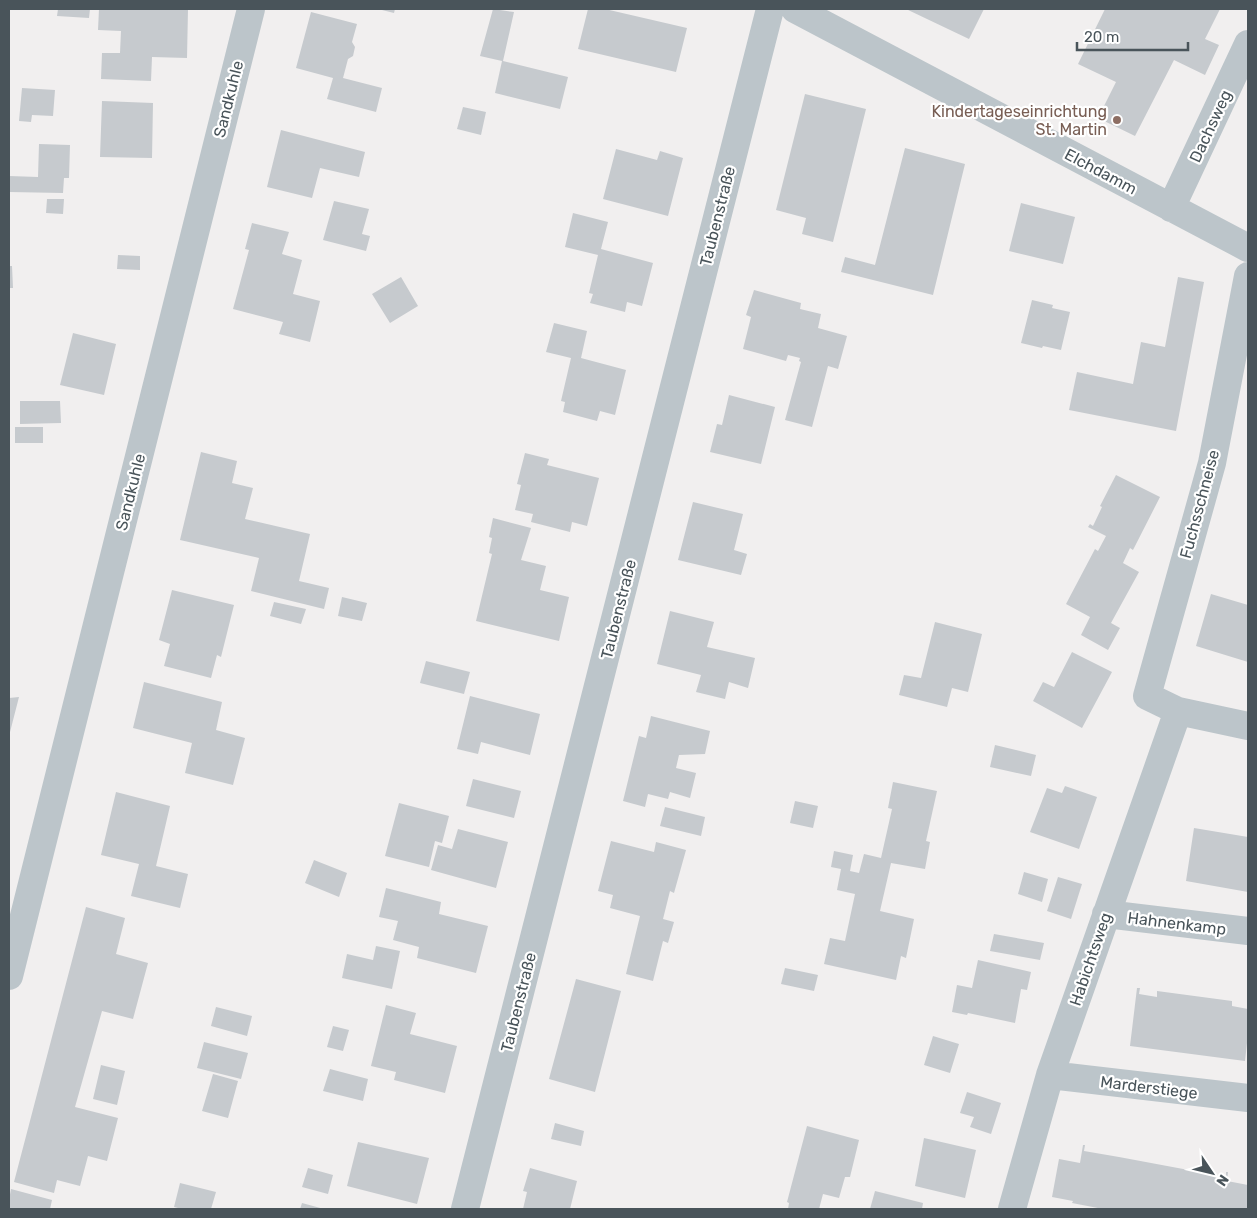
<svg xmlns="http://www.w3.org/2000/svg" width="1257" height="1218" font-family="Rubik,sans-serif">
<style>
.building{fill:#c6cace}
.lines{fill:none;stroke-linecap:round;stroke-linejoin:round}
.minor{stroke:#bcc5ca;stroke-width:28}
.education-dot{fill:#8d6e63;stroke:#fff;stroke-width:2}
.labels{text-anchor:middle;stroke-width:4.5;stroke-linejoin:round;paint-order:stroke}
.street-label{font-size:16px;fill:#49545a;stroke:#fff}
.education-label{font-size:16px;fill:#785e54;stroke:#fff;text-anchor:end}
</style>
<rect width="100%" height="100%" fill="#f1efef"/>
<path class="building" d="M58 9H90L89 18 57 16Z
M99 9H188L187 58 152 57 151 81 101 79 102 53H120L121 31 98 30Z
M378 9H395L394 13Z
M493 9 514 12 503 61 568 77 560 109 495 93 502 61 480 56Z
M588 9H605L687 28 676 72 578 49Z
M906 9H984L969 39Z
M1105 9H1220L1205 39 1219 45 1205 75 1174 60 1135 136 1098 118 1116 82 1078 64Z
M311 12 357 24 352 42 355 47 353 56 348 59 343 78 382 88 376 112 327 99 333 78 296 68Z
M22 88 55 90 53 116 32 115 31 122 19 121Z
M805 94 866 109 833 242 802 234 806 218 776 210Z
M102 101 153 103 152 158 100 157Z
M463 107 486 112 481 135 457 129Z
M281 130 365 152 359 177 320 168 312 198 267 187Z
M39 144 70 145 69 178H64L63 193 9 192V176L38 177Z
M905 148 965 164 933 295 841 272 845 257 875 265Z
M616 149 657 160 660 151 683 158 668 216 603 199Z
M47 199H64L63 214 46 213Z
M334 201 369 209 362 234 370 236 366 251 323 240Z
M1021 203 1075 217 1063 264 1009 251Z
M573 213 608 222 601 249 653 263 642 306 627 302 625 312 590 303 593 294 589 293 598 255 565 247Z
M252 223 289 232 282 254 302 260 293 294 320 301 310 342 279 334 283 322 233 309 249 250 245 249Z
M118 255 140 256V270L117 269Z
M9 266H12L13 288H9Z
M401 277 418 306 390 323 372 294Z
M1178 277 1204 282 1176 431 1069 410 1077 372 1133 384 1141 342 1165 347Z
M754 290 801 303 800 309 821 314 818 328 847 336 838 369 828 366 812 427 785 420 801 362 799 361 800 358 788 355 786 361 743 349 751 317 746 315Z
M1032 300 1053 305 1052 308 1070 312 1061 350 1043 346 1042 348 1021 343Z
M554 323 587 331 581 358 626 370 615 415 600 411 597 421 563 412 565 402 561 401 571 358 546 352Z
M73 333 116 344 104 395 60 385Z
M729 395 775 407 761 464 710 452 717 424 722 425Z
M20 401H60L61 423 20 424Z
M15 427H43V443H15Z
M201 452 237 461 232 483 253 488 245 519 310 534 299 581 329 588 324 609 251 591 259 558 180 540Z
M525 453 549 459 547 465 599 478 587 526 572 522 570 532 531 522 533 514 515 510 521 485 517 484Z
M1116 475 1160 497 1133 550 1130 548 1123 563 1139 572 1111 623 1120 628 1108 650 1081 635 1090 617 1066 604 1095 549 1098 551 1106 536 1088 527 1090 524 1093 526 1102 507 1100 506Z
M693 502 743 514 734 550 747 554 741 575 678 560Z
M493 518 531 528 521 560 546 566 540 590 569 597 559 641 476 621 492 554 489 553 492 538 489 537Z
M172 590 234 605 221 657 217 655 211 678 164 666 170 644 159 640Z
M1211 594 1248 605V662L1196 646Z
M342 597 367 603 362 621 338 616Z
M274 602 306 609 301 624 270 616Z
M670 611 714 622 707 647 755 658 748 688 729 682 725 699 696 692 701 675 657 664Z
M935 622 982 634 968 692 952 688 947 707 899 695 904 675 921 678Z
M1072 652 1112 672 1082 728 1033 701 1043 682 1054 687Z
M426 661 470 672 464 694 420 683Z
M144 682 222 702 216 730 245 738 233 785 185 773 192 743 133 728Z
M470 696 540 714 530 755 481 742 478 754 457 749Z
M19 697 9 736V698Z
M651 716 710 731 705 754 679 755 676 768 696 773 690 798 670 792 668 799 648 794 645 807 623 801 639 736 646 738Z
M995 745 1036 755 1031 776 990 767Z
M473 779 521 791 514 818 466 806Z
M893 782 937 791 926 841 930 842 925 869 891 863 880 911 914 919 906 958 901 956 896 980 824 964 830 938 845 941 855 894 837 890 841 869 831 867 834 851 853 855 850 871 859 873 864 854 881 858 892 809 888 808Z
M1065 786 1097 797 1079 849 1030 832 1047 788 1062 793Z
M116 792 170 806 156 866 188 874 180 908 131 896 139 864 101 855Z
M795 801 818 806 813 828 790 823Z
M399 803 449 816 442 843 435 841 429 867 385 856Z
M665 807 705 817 701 836 660 826Z
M1194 828 1248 837V892L1186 881Z
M458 829 508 842 496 888 431 870 438 845 452 849Z
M611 841 654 852 656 842 686 850 674 893 670 891 663 919 674 922 668 943 663 941 653 981 626 974 640 916 610 908 613 895 598 891Z
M314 860 347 873 339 897 305 883Z
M1024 872 1048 879 1042 902 1018 894Z
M1058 877 1082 884 1071 919 1047 911Z
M386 888 441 902 439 914 488 926 476 973 417 958 419 947 393 940 398 921 379 917Z
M86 907 125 918 116 954 148 963 133 1019 102 1011 75 1107 118 1118 107 1161 88 1156 80 1186 57 1180 54 1193 14 1182Z
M994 934 1044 943 1040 960 990 951Z
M376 946 400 951 392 989 342 978 347 954 373 960Z
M978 960 1031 972 1027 990 1021 989 1015 1023 968 1013 967 1015 952 1012 957 985 972 988Z
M785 968 818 975 814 991 781 984Z
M576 979 621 991 595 1092 549 1079Z
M1137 988H1140L1139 994 1157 997V991L1232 1001V1006L1248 1009V1034L1245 1061 1130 1046Z
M386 1005 416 1013 410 1034 457 1046 445 1093 394 1080 396 1072 371 1066Z
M216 1007 252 1016 247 1036 211 1026Z
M333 1026 349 1030 343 1051 327 1047Z
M933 1036 959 1044 950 1073 924 1065Z
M204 1042 248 1053 241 1079 197 1068Z
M101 1065 125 1071 117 1105 93 1099Z
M330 1069 368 1079 363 1101 323 1091Z
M213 1074 238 1081 228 1118 202 1111Z
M967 1092 1001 1103 991 1134 970 1127 974 1117 960 1113Z
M555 1123 584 1131 581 1146 551 1139Z
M807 1126 859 1140 850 1177H845L839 1198 823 1194 819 1209H788L789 1203 787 1202Z
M924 1138 976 1150 965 1198 915 1186Z
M358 1142 429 1158 417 1204 347 1186Z
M1083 1145H1085L1084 1151 1119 1157 1226 1177V1172H1228L1227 1181 1248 1185V1209H1103L1072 1203 1073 1201 1052 1197 1059 1159 1080 1163Z
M308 1168 333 1175 328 1194 302 1187Z
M530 1168 577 1181 570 1209H523L527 1192 523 1191Z
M180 1183 216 1192 211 1209H182L174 1207Z
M11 1189 52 1200 50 1209H9V1200Z
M875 1191 923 1203 922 1209H870Z
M302 1203 324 1209H300Z"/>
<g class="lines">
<path class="minor" d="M795 9 1248 248
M1171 208 1248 44
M1248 276 1212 463 1147 696 1178 711 1248 726
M1106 914 1248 931
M9 976 251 9
M1050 1075 1248 1098
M465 1209 770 9
M1012 1209 1050 1075 1178 711"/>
</g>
<circle class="education-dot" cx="1117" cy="120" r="5"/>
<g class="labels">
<g class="street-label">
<text transform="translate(228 99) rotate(-76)" y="6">Sandkuhle</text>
<text transform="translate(1210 126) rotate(-65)" y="6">Dachsweg</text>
<text transform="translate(1101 171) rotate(28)" y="6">Elchdamm</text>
<text transform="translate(717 216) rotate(-76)" y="6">Taubenstraße</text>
<text transform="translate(130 492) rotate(-76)" y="6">Sandkuhle</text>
<text transform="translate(1199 504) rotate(-75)" y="6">Fuchsschneise</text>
<text transform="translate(618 609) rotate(-76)" y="6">Taubenstraße</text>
<text transform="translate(1177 923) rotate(7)" y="6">Hahnenkamp</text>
<text transform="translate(1090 959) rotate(-71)" y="6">Habichtsweg</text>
<text transform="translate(518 1002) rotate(-76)" y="6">Taubenstraße</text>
<text transform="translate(1149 1087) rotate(7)" y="6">Marderstiege</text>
</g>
<g class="education-label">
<text x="1107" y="117">Kindertageseinrichtung<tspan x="1107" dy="18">St. Martin</tspan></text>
</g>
</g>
<rect width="1257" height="1218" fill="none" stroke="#49545a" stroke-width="20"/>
<g transform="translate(1212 1173) rotate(125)" stroke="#ffffff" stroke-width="4" paint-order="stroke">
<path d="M0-4L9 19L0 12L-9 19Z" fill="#49545a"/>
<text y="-8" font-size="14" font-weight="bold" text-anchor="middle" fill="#49545a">N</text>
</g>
<path d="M1077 42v8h111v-8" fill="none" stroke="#49545a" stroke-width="2.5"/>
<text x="1084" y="42" font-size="15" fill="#49545a" stroke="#ffffff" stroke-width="4" paint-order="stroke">20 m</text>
</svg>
